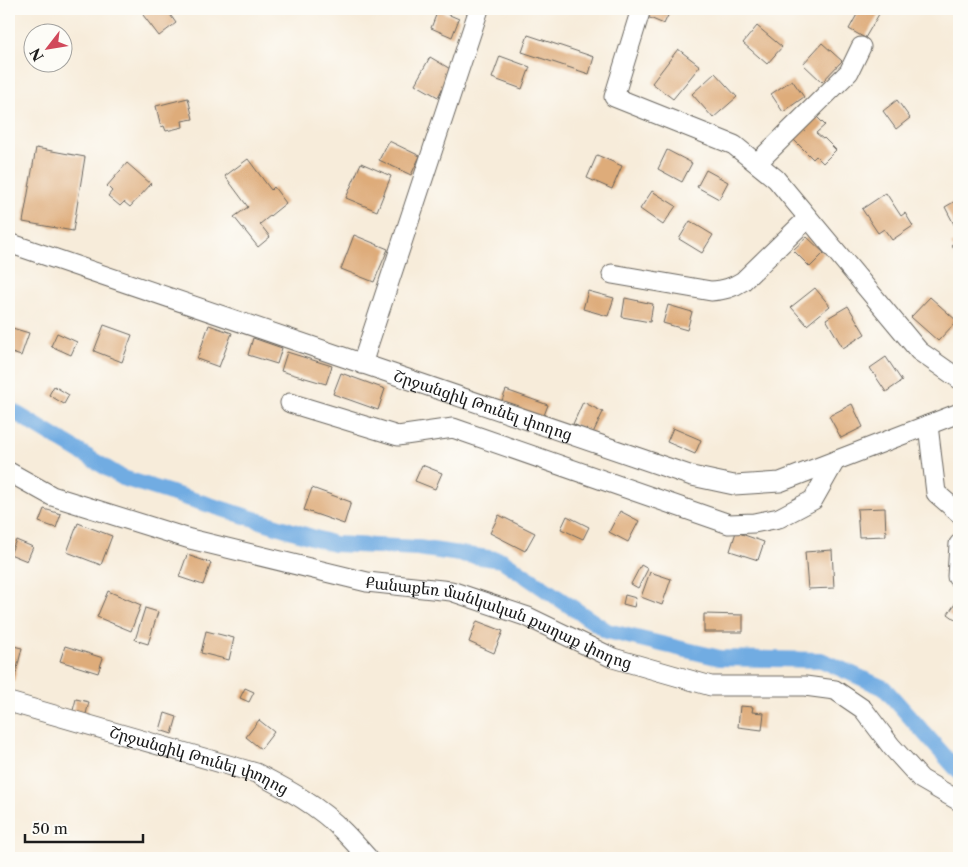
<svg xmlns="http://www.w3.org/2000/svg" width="968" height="867" font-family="'Libre Caslon Text','Noto Serif Armenian',serif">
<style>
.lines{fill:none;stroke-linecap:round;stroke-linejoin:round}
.canal{stroke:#71ace2;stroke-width:16}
.building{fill:#deac7a}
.minor-casing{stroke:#69655e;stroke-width:21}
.minor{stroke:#fff;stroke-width:19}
.labels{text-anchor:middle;stroke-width:4;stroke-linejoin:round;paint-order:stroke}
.street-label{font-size:16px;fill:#1c1c1c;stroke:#fdfcf7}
</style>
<rect width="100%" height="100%" fill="#fdfcf7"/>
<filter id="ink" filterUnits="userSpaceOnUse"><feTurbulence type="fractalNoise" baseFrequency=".02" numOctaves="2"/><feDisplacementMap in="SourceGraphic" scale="10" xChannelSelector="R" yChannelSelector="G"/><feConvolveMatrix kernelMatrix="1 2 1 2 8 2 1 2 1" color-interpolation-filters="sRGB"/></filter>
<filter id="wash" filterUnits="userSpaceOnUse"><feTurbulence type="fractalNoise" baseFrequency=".0096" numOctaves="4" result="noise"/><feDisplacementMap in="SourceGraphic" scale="20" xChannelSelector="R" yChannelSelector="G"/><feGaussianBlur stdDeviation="1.12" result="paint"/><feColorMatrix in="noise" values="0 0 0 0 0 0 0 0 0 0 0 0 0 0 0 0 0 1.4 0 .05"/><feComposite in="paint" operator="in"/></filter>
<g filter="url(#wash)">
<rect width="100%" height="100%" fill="#f7ecda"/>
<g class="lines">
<path class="canal" d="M9 409 123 478 334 544 418 548 502 560 607 631 720 658 821 660 884 688 959 772"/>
</g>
<g id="blocks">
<path class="building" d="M152 9H166L176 23 159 36 143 15Z
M648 9H671L664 24 645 16Z
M860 9H882L865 38 849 29Z
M438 10 459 19 452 37 431 28Z
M757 26 782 47 767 64 743 43Z
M528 35 594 57 589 74 522 52Z
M822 43 842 61 822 82 803 64Z
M678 49 700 66 673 99 652 83Z
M500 56 530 67 522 89 492 78Z
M430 57 452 70 438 97 415 84Z
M715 73 737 97 713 118 692 94Z
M792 80 804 97 783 112 771 94Z
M188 98 193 119 182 121 183 127 166 131 164 126 161 127 156 106Z
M897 100 910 118 896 129 883 111Z
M814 114 825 125 816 133 823 139 824 138 836 150 823 163 816 156 813 159 790 136Z
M389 141 420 156 411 175 379 160Z
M36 148 85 157 73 231 23 222Z
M667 150 692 163 682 182 658 169Z
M597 155 622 166 612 189 587 178Z
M248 159 271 190 274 187 286 203 260 224 270 237 258 247 234 217 248 207 225 176Z
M127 163 151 184 130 207 124 202 120 206 108 196 112 191 107 186Z
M361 163 391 176 377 211 346 198Z
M706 170 728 182 719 199 697 187Z
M652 191 676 206 663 225 640 209Z
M886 193 901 216 905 213 913 226 892 240 884 229 878 233 862 209Z
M959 199V234L945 207Z
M690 221 713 235 702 253 679 239Z
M354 235 388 249 374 282 341 269Z
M807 237 824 253 810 267 793 250Z
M959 239V255L951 245Z
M815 288 830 306 807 325 791 307Z
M588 291 614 298 608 316 583 309Z
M930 297 957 321 938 341 911 317Z
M625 298 653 304 650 322 622 317Z
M668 305 692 312 687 330 663 323Z
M848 306 865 334 843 348 826 319Z
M104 325 132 335 122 362 94 351Z
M209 325 232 333 219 367 197 359Z
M9 327 29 333 21 356 9 352Z
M57 333 77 342 71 355 51 346Z
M253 338 282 348 277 364 248 355Z
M287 352 332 366 326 384 281 371Z
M886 357 902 381 886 392 870 368Z
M341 373 385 389 378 410 333 394Z
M54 386 69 395 64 404 49 395Z
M506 390 548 405 543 418 501 403Z
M583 402 603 412 593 433 573 424Z
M852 404 863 427 841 438 829 416Z
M673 428 701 440 695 454 667 442Z
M422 465 442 473 435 489 415 481Z
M312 488 351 502 344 524 304 510Z
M885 508 886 536 859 537 857 509Z
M44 509 61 514 56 528 39 522Z
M620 511 639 521 628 542 609 532Z
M499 515 535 533 525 551 490 533Z
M567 516 589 527 583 539 561 529Z
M78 523 112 536 101 565 67 552Z
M736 532 764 542 758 560 730 551Z
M16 540 33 547 27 561 10 554Z
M832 550 834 588 808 589 805 552Z
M187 555 211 563 203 585 179 577Z
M641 565 648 569 638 588 631 584Z
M650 572 671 579 662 605 641 597Z
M108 591 141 605 131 631 97 617Z
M625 595 636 598 634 607 623 604Z
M959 598V622L948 614Z
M145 608 158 612 148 644 135 640Z
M704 614 743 615V632H704Z
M477 621 503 631 494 653 469 642Z
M206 631 234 638 229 660 201 653Z
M9 645 22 648 14 681 9 680Z
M65 646 103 658 98 673 60 661Z
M245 688 254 692 249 702 240 698Z
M76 699 89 702 85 718 72 714Z
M740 706 753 707 752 712 764 713 762 730 738 727Z
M165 713 177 717 172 734 160 730Z
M259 720 274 732 261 749 246 737Z"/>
</g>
</g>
<g filter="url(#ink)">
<use href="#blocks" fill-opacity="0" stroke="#69655e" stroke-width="1"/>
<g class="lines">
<g class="minor-casing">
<g id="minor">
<path d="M641 9 614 97 734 145 776 179 919 351 959 379"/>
<path d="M757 163 849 72 861 47"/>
<path id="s1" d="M9 243 692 476 734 485 780 482 959 413"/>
<path d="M612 274 711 291C724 290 732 288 743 281L808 218"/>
<path d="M362 364 479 9"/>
<path d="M290 403 398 436 453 428 729 524 754 523 779 518 813 500 835 461"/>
<path d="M928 425 936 493 959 513"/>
<path id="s2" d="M9 472 52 496 190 539 367 582 451 591 528 617 613 658 711 686H805L835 690 863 709 891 746 921 779 959 801"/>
<path d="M957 577 959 544"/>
<path id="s3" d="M9 702 256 773C287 789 319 806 344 832 352 840 360 849 368 858"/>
</g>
</g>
<use href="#minor" class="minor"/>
</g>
</g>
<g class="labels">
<g class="street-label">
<text dy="6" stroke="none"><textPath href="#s1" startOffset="501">Շրջանցիկ Թունել փողոց</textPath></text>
<text dy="6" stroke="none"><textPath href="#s2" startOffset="515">Քանաքեռ մանկական քաղաք փողոց</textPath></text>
<text dy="6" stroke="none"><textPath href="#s3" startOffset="199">Շրջանցիկ Թունել փողոց</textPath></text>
</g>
</g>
<rect width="968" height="867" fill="none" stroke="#fdfcf7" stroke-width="30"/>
<g transform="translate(48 48) rotate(239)"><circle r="24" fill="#fdfcf7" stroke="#a3a29f"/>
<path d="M0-4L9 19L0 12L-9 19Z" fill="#d1495b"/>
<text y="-8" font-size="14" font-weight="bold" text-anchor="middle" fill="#1c1c1c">N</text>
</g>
<path d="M25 834v8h118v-8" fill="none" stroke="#1c1c1c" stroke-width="2.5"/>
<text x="32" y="834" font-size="15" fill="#1c1c1c" stroke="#fdfcf7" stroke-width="4" paint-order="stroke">50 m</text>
</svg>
